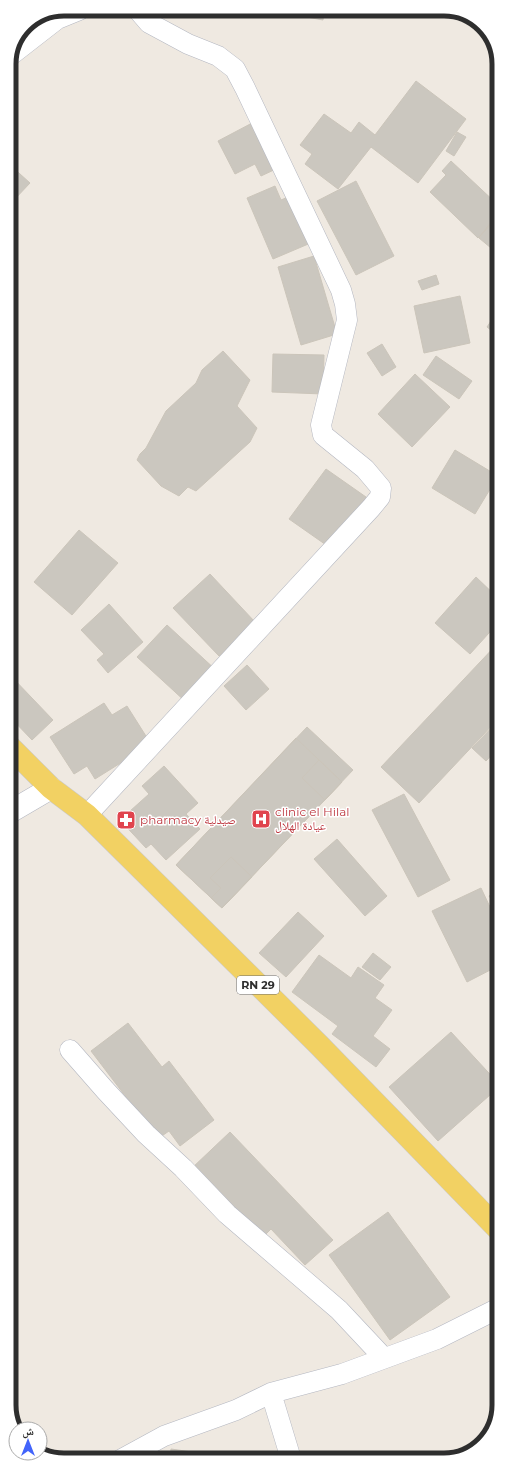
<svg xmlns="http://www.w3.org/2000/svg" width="508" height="1469" font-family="Montserrat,'Noto Naskh Arabic',sans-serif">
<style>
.building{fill:#cbc7bf;stroke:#cbc5ba}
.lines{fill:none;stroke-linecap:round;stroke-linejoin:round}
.minor-casing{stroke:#b4b7c1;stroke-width:21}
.tertiary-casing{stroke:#b4b7c1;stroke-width:23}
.primary-casing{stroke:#c9c9c9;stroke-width:23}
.minor{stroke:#fff;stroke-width:20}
.tertiary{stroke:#fff;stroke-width:22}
.primary{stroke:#f2d163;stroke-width:22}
.labels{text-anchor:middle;stroke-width:3;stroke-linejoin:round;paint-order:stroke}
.shield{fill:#fff;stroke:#6d6d6d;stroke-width:1}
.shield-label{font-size:11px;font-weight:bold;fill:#2e2e2e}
.health-label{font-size:12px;fill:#be3a42;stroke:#fff;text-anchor:start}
.rim{fill:none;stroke:#2e2e2e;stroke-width:5}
</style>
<rect width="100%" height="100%" fill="#efe9e1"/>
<path class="building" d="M297 9H313L324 12 323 20 296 15Z
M416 81 466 119 418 183 371 147 338 189 305 164 312 154 300 145 324 114 351 133 359 122 375 135Z
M254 122 278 168 261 176 255 164 235 174 218 141Z
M457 132 466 137 454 156 446 151Z
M451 161 497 204V218L478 238 430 192 446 175 442 171Z
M9 164 30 183 13 201 9 197Z
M356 181 394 256 356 275 317 201Z
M275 186 281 200 293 195 313 242 273 259 247 198Z
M494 218 497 221V240L491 248 479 238Z
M314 256 337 334 301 345 278 267Z
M436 275 439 284 422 290 418 281Z
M460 296 470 343 424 353 414 306Z
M497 312V335L487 327Z
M382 344 396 367 382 376 367 353Z
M223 351 250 380 237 406 257 428 250 442 196 491 188 487 179 496 161 486 137 460 140 454 146 448 166 411 196 383 202 370Z
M273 354 324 355 323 394 272 392Z
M436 356 472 381 459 399 423 375Z
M415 374 450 407 412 447 378 414Z
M455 450 498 476 475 514 432 488Z
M326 469 366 497 329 547 289 519Z
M79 530 118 563 72 615 34 582Z
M210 574 255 622 219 656 173 608Z
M476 577 498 598V623L470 654 435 623Z
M109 604 143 642 108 673 97 660 104 654 81 630Z
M167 625 217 671 187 703 137 657Z
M498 643V719L419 803 381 767Z
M247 665 269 689 246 710 224 686Z
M10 675 53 720 32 740 10 717Z
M104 703 112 715 127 706 151 744 95 779 87 766 74 774 50 737Z
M498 721V748L486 761 472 748Z
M307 727 353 770 222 908 176 865Z
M296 738 342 782 222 908 176 865Z
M319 760 342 782 325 800 302 778Z
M164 766 198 803 186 814 200 829 166 860 151 844 146 848 120 820 149 794 142 786Z
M404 794 450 880 418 897 372 810Z
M337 839 387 896 365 916 314 859Z
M231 857 252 877 222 908 211 898 221 888 210 878Z
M481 888 498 924V941L494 944 498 953V966L467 982 432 911Z
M498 889V909L489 896Z
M298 912 324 936 286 977 259 953Z
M498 945V954L494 948Z
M373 953 391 967 380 980 362 967Z
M319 955 351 978 358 967 384 985 375 998 392 1010 373 1036 390 1049 376 1067 332 1034 338 1026 292 992Z
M498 999V1015L492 1003Z
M128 1023 162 1067 169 1061 214 1120 180 1146 169 1131 156 1140 124 1099 126 1097 91 1051Z
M451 1032 499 1084V1087L438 1141 389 1087Z
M230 1132 333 1240 305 1265 271 1229 260 1240 192 1168Z
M388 1212 450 1297 390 1340 329 1255Z
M499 1355V1377L495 1378 491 1357Z
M171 1449 241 1459H170Z"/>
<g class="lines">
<g class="minor-casing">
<path id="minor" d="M87 815 371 508 380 497 381 488 365 469 323 435 321 425 347 320 345 304 341 290 245 88 235 69 218 56 188 44 149 23 137 9
M70 1050 105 1090 146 1134 183 1168 227 1214 339 1310 384 1358
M271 1393 291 1459
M120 1460 164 1436 236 1410 271 1393 342 1374 437 1339 499 1308"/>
</g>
<g class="tertiary-casing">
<path id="tertiary" d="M12 53 57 18 79 9
M10 812 51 788"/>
</g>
<g class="primary-casing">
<path id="primary" d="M10 747 51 788 87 815 319 1045 499 1230"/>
</g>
<use href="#minor" class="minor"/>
<use href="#tertiary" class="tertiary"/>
<use href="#primary" class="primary"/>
</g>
<defs>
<g id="hospital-square" transform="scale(1)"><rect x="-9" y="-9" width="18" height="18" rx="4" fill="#e0444e" stroke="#fff"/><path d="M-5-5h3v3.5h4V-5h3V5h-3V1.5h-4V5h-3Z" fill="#fff"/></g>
<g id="pharmacy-square" transform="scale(1)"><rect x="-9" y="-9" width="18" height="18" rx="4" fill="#e0444e" stroke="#fff"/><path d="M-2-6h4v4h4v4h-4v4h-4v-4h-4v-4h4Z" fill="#fff"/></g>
</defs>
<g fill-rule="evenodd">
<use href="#hospital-square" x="261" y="819"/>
<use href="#pharmacy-square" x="126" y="820"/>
</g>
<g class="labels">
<rect class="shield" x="237" y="976" width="42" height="18" rx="3"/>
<g class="shield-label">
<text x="258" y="989">RN 29</text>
</g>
<g class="health-label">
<text x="275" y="816">clinic el Hilal<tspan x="275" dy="14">عيادة الهلال</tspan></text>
<text x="140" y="824">pharmacy صيدلية</text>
</g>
</g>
<path d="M0 0H508V1469H0ZM64 16H444A48 48 0 0 1 492 64V1405A48 48 0 0 1 444 1453H64A48 48 0 0 1 16 1405V64A48 48 0 0 1 64 16Z" fill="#fff" fill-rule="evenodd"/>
<path class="rim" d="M64 16H444A48 48 0 0 1 492 64V1405A48 48 0 0 1 444 1453H64A48 48 0 0 1 16 1405V64A48 48 0 0 1 64 16Z"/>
<g transform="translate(28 1441)"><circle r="19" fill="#ffffff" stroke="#ababab"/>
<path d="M0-3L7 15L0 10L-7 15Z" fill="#4264fb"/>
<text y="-6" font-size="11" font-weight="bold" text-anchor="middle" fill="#2e2e2e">ش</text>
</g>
</svg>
